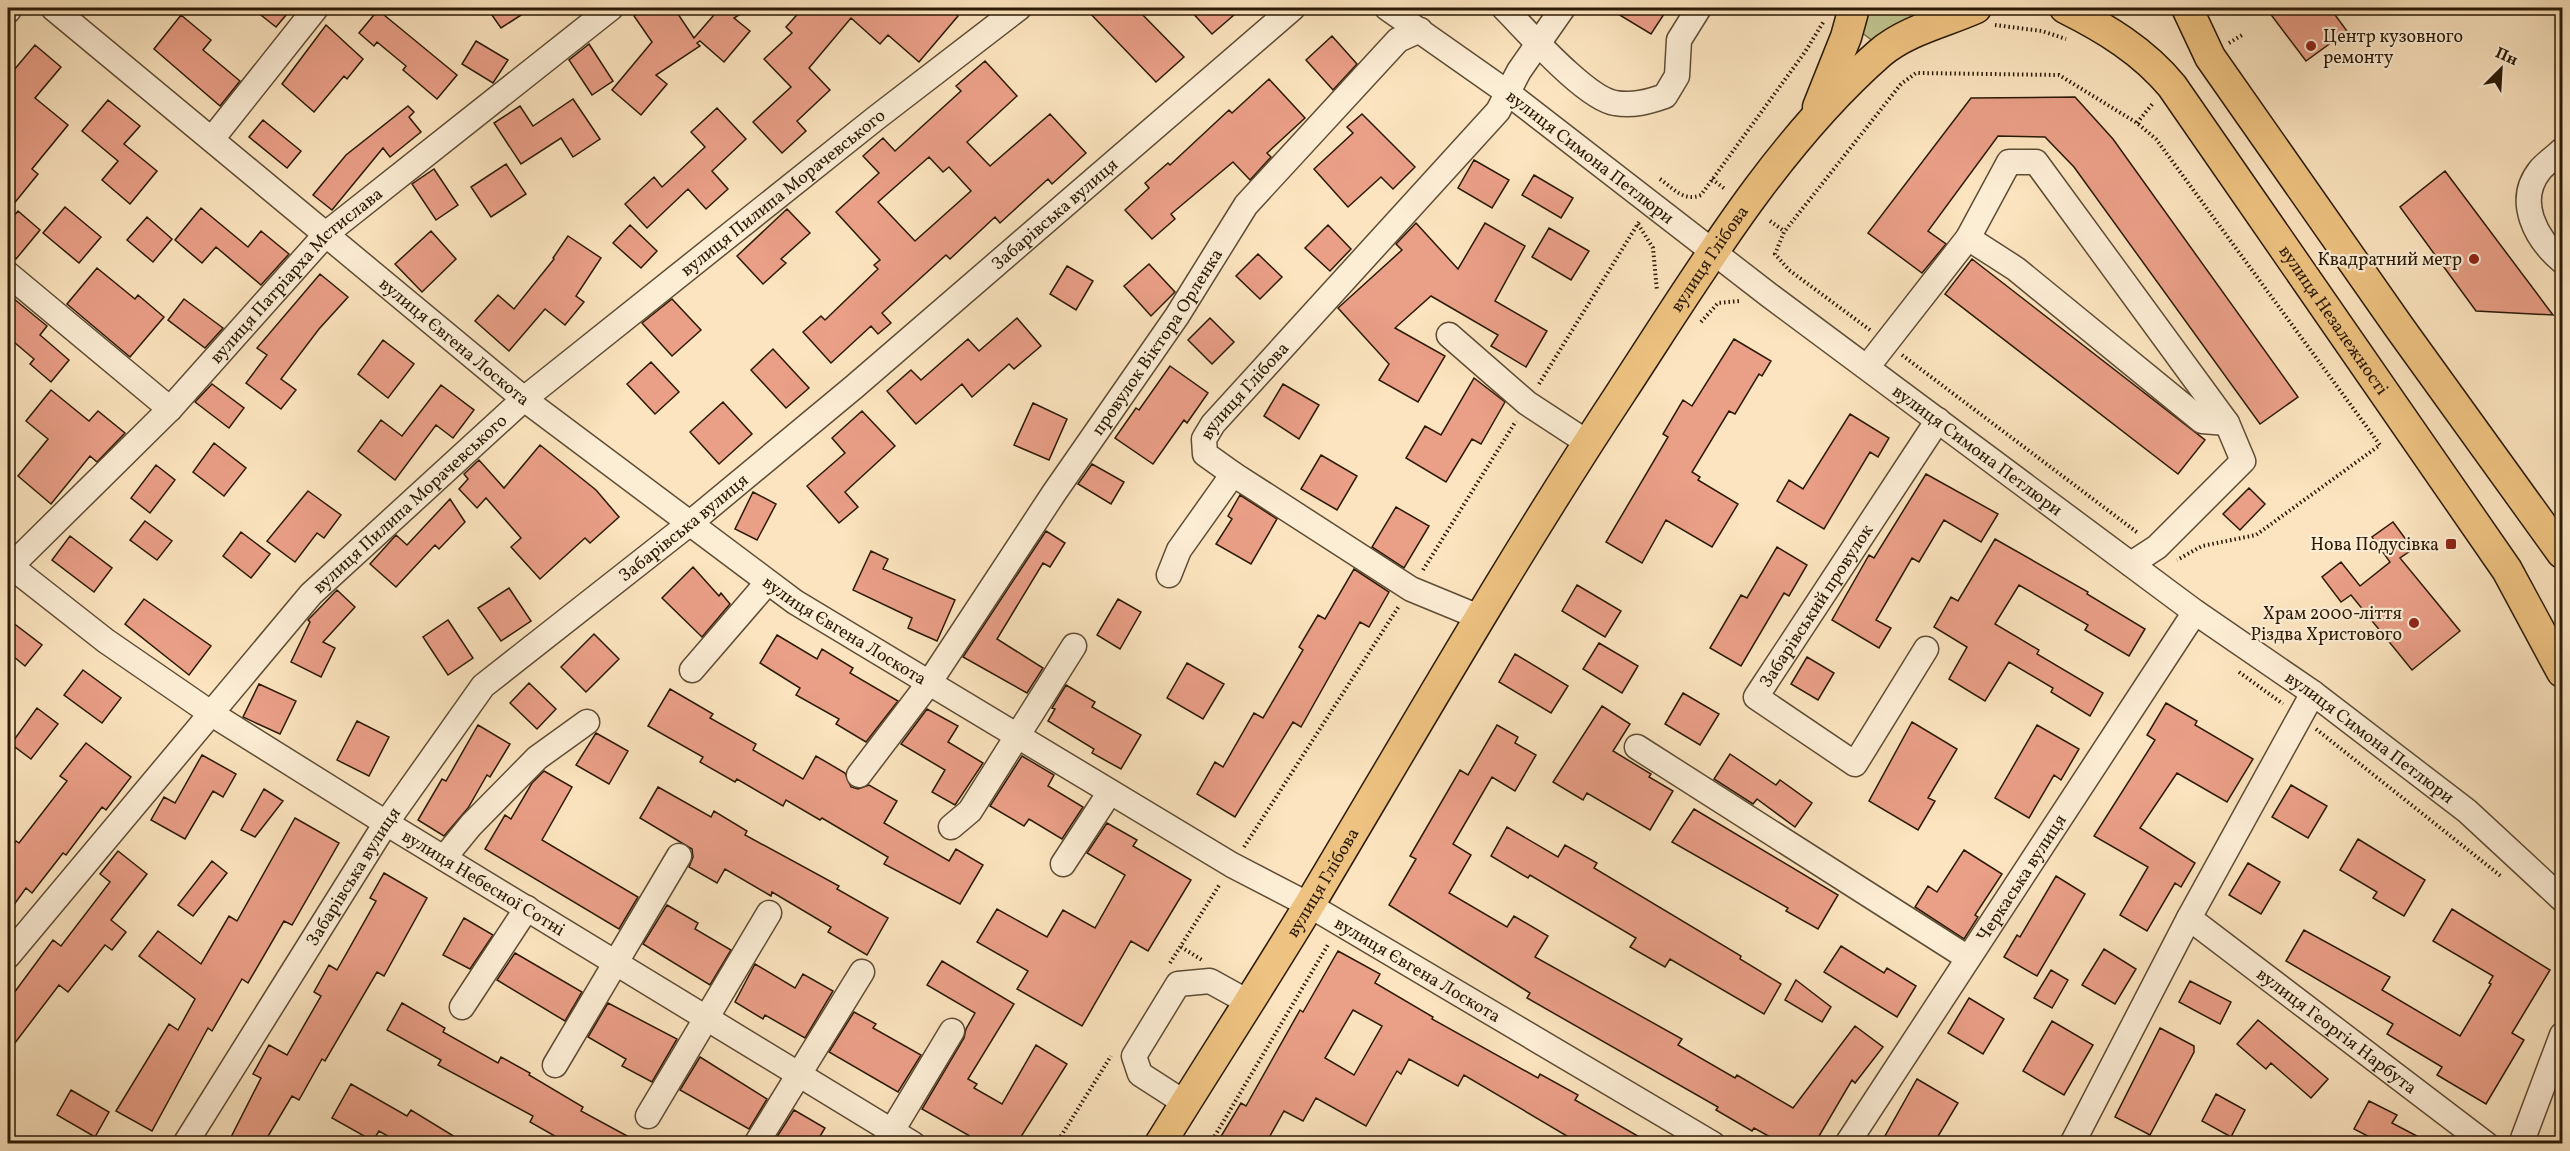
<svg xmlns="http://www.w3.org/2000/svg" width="2570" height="1151" font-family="Vollkorn,serif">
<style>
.green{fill:#c1c490;stroke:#766f4b;stroke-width:1.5}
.building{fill:#ea9f87;stroke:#2b1a06;stroke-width:1.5;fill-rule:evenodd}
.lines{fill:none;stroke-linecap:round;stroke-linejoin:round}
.minor-casing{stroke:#5f4c34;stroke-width:27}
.major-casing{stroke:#2b1a06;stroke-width:33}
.path{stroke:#2b1a06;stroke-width:4;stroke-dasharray:1.5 3;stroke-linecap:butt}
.minor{stroke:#fcedd5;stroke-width:24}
.major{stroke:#eec280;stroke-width:30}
.poi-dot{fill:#8f2418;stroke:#fcedd5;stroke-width:2}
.labels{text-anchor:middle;stroke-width:4.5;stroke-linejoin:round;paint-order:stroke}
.poi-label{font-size:18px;fill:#2b1a06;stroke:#fcedd5;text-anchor:end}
.street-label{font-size:18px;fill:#2b1a06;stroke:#fcedd5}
</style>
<rect width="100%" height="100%" fill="#fbe4bf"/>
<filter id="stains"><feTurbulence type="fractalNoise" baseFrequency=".00333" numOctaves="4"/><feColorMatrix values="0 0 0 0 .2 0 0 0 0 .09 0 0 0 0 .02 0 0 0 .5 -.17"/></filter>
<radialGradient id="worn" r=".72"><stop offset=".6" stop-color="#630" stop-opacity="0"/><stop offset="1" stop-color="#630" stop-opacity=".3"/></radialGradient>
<path class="green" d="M1869 8H1947L1877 44 1861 32Z"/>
<path class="building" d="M252 8H292L276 27Z
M487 8H532L501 28Z
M646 8H674L694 38 720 8H750L734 18 750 31 724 62 700 41 697 43 700 46 656 75 667 84 641 115 612 90 652 42 634 16Z
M803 8H948L958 16 919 62 888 35 880 44 851 18 809 68 830 90 797 121 806 131 782 153 753 122 791 87 764 59 792 33 786 27Z
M1085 8H1136L1184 57 1156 82Z
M1188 8H1242L1212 34Z
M1608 8H1668L1651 34Z
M2266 8H2330L2347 31 2306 61Z
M378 10 457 75 437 99 403 70 406 66 377 42 374 46 359 33Z
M181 15 211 40 203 50 240 81 220 106 154 49Z
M326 25 363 59 347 79 344 76 314 112 282 84Z
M1332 36 1357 64 1333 90 1306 60Z
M476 41 508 60 493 83 462 64Z
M589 44 613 81 592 95 569 60Z
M35 45 61 67 35 98 68 125 32 169 38 174 8 211V77Z
M985 61 1017 96 967 142 990 166 1050 114 1086 153 1052 184 1048 179 1000 223 995 217 950 259 946 255 882 313 891 323 878 334 871 326 831 363 803 332 821 316 825 320 878 269 874 265 880 260 836 212 879 173 863 156 883 138 895 151 961 91 956 86ZM929 157 943 172 949 167 971 191 915 241 878 202Z
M1269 79 1305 118 1267 153 1271 157 1250 180 1233 162 1171 214 1175 219 1152 239 1125 210 1149 188 1145 183 1168 163 1170 165 1229 110 1232 113Z
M2075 97 2113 139 2298 397 2260 424 2074 167 2045 137 1998 136 1928 231 1946 244 1922 273 1868 233 1971 98Z
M573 99 600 139 573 157 561 138 521 164 494 123 520 106 533 126Z
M108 100 140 126 124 144 157 171 130 204 102 180 118 161 82 131Z
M408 106 414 112 409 117 421 132 390 157 383 148 332 210 313 195 346 155Z
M717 108 746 139 712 171 728 189 706 209 688 189 647 228 625 204 654 177 662 187 705 147 691 132Z
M1362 114 1415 167 1393 189 1381 177 1348 207 1314 169 1353 133 1347 127Z
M263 120 301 151 287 168 249 137Z
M1474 160 1509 180 1492 208 1458 188Z
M506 164 526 194 491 217 471 187Z
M434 169 458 205 436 220 412 184Z
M2445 171 2553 315 2476 311 2400 207Z
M1534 175 1573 198 1561 218 1522 195Z
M65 207 101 237 79 263 43 233Z
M201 208 248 247 261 231 289 254 261 285 216 247 202 263 175 240Z
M787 209 810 233 781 259 786 263 763 284 737 256Z
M18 211 40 230 16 259 8 251V223Z
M147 217 172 239 153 262 127 240Z
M1416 223 1458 269 1485 223 1525 246 1495 301 1547 331 1526 367 1491 346 1498 335 1431 296 1395 328 1445 356 1418 402 1379 380 1389 364 1338 308 1402 250 1396 244Z
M630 225 657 251 641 268 613 243Z
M1328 225 1351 249 1330 271 1305 248Z
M1549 228 1589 251 1571 280 1532 257Z
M431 231 456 259 422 292 395 264Z
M568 236 601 258 576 296 584 302 565 325 545 309 509 351 475 321 498 295 514 309 554 259 553 258Z
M1258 254 1282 277 1260 299 1236 276Z
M1972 259 2205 440 2178 474 1945 294Z
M1149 264 1175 292 1151 316 1124 286Z
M1067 266 1093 281 1076 310 1050 294Z
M97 268 135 299 138 295 164 317 130 357 67 304Z
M320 274 348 297 319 329 281 379 296 390 281 409 246 383 267 355 257 348Z
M8 294 47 326 40 335 69 360 51 382 30 364 34 359 8 337Z
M184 299 223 328 205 348 168 320Z
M672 299 701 330 672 356 642 323Z
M1017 318 1041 346 1014 369 1009 364 972 397 962 384 916 424 887 391 911 370 921 380 968 339 979 351Z
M1210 318 1234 342 1212 364 1188 340Z
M1734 339 1771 361 1762 376 1759 374 1735 414 1729 411 1692 472 1700 477 1698 480 1738 504 1712 547 1666 520 1642 563 1606 542 1668 437 1663 434 1683 400 1692 406Z
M383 340 414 364 388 398 358 374Z
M773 349 809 388 786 408 751 370Z
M651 362 679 392 655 414 627 384Z
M1170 366 1208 393 1187 423 1184 420 1153 464 1115 438 1136 408 1139 410Z
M1474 378 1505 402 1481 444 1472 439 1446 482 1406 458 1425 426 1441 435Z
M212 384 244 408 229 428 195 402Z
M1283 384 1319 405 1299 439 1264 416Z
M441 385 474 410 453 438 436 425 395 480 358 451 381 420 402 436Z
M51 390 89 421 98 411 125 433 97 462 90 456 51 504 18 476 48 439 26 421Z
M723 402 752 434 719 464 690 432Z
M1033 403 1067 419 1049 460 1014 445Z
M862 411 895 446 845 492 858 507 839 523 807 486 845 453 832 438Z
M1850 414 1889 438 1878 457 1870 452 1824 529 1777 501 1789 480 1803 489Z
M214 443 246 468 224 496 193 472Z
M540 445 596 490 619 517 590 543 585 538 540 579 511 547 521 538 486 498 477 508 459 489 468 479 464 474 479 460 504 488Z
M1321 455 1357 476 1337 510 1301 489Z
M1092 464 1124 482 1111 504 1078 484Z
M156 465 175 480 150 513 131 498Z
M1926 474 1998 514 1981 542 1944 520 1919 562 1912 558 1876 620 1891 628 1879 648 1832 620 1869 555 1874 558Z
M2249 488 2265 504 2240 530 2223 514Z
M308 491 341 515 324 538 317 533 295 562 267 541Z
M753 492 776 504 757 540 735 529Z
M1240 495 1277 519 1251 564 1216 544 1232 519 1228 516Z
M450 499 465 522 439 549 435 545 396 587 370 564 396 535 407 545Z
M1396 507 1429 526 1404 568 1372 547Z
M145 521 172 541 157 560 130 540Z
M2393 522 2413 549 2400 558 2460 631 2412 670 2351 595 2341 602 2322 577 2341 562 2360 586 2390 562 2372 537Z
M1046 531 1065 543 1050 567 1043 563 997 639 1043 668 1027 693 963 657Z
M241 532 270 554 251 578 223 556Z
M70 536 112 568 94 592 52 560Z
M1995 539 2088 592 2087 594 2145 629 2129 656 2085 630 2088 625 2019 585 1995 624 2039 650 2037 654 2103 693 2090 716 2051 692 2053 688 2009 662 1985 701 1949 679 1967 647 1934 627 1951 597 1958 601Z
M1777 547 1807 565 1789 596 1784 593 1741 666 1710 648 1741 595 1747 598Z
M871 551 888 559 883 569 955 600 937 641 908 628 912 618 853 590Z
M693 567 719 596 721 593 730 604 702 637 662 598Z
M1354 569 1389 592 1369 627 1360 622 1301 727 1293 722 1235 817 1197 794 1215 762 1223 767 1254 713 1263 718 1303 650 1299 647 1318 615 1325 619Z
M1577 585 1621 611 1605 637 1562 611Z
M509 588 531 621 501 641 478 608Z
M337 590 355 607 323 642 335 648 321 677 291 662 310 622 308 620Z
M144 599 211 646 189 675 125 624Z
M1118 599 1141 612 1120 649 1097 635Z
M8 619 42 645 25 666 8 652Z
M448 620 473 658 448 675 423 637Z
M594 634 619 659 586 692 561 667Z
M777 635 817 659 822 649 853 668 850 673 898 701 866 742 836 724 839 719 796 695 800 688 760 663Z
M1599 643 1638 666 1622 693 1583 669Z
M1515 654 1568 686 1551 713 1499 682Z
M1807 657 1834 673 1818 700 1791 684Z
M1187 663 1224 684 1203 719 1167 698Z
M83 670 121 698 102 723 64 695Z
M529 683 556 709 537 729 510 703Z
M259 684 296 701 280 734 243 717Z
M1066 685 1095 702 1092 707 1141 735 1121 769 1092 753 1094 749 1048 721 1055 709 1052 708Z
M670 689 713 714 710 718 756 744 753 750 803 779 816 756 845 773 851 787 858 789 869 785 897 801 884 823 949 861 956 849 983 865 960 904 884 864 888 857 822 818 820 820 786 800 783 806 737 779 735 782 700 762 703 757 648 726Z
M1683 693 1719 714 1700 745 1665 724Z
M2166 703 2197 721 2195 725 2253 759 2227 802 2177 773 2140 828 2195 863 2181 887 2175 883 2147 931 2120 915 2148 867 2094 836 2155 740 2147 735Z
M1602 706 1630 724 1613 751 1651 774 1649 777 1673 791 1650 830 1587 793 1583 800 1553 782Z
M37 708 58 724 31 759 11 744Z
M927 709 958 726 948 742 983 763 955 805 932 792 945 770 901 744Z
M357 721 389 737 369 776 337 760Z
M1912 722 1957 749 1928 798 1935 801 1918 830 1869 801Z
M478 725 510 744 490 777 487 775 468 808 444 836 418 820 442 779 446 781Z
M1497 725 1518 737 1515 743 1536 755 1515 791 1492 777 1453 844 1471 855 1449 893 1507 927 1514 916 1548 936 1535 957 1682 1039 1678 1045 1735 1078 1737 1075 1793 1108 1855 1026 1883 1047 1855 1083 1852 1080 1815 1143H1781L1754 1128 1752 1131 1716 1110 1718 1107 1527 998 1530 993 1389 905 1416 859 1410 856 1460 770 1468 775Z
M2037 725 2079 749 2061 780 2054 775 2029 818 1995 798Z
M596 733 628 751 609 784 576 765Z
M86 743 131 777 106 810 102 807 66 855 63 853 32 893 26 888 8 913V852L16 841 19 843 67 781 60 776Z
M1730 754 1776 785 1780 780 1812 803 1795 827 1757 799 1753 804 1714 779Z
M202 755 236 774 223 797 213 791 185 839 151 820 164 797 175 803Z
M1022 756 1054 775 1048 786 1083 807 1062 839 1029 819 1024 826 990 806Z
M544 771 572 787 542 840 638 897 619 929 485 849 505 815 511 819 532 783Z
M2291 785 2327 806 2308 838 2272 817Z
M658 787 711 817 714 811 747 831 745 835 839 886 837 889 888 918 867 955 828 932 831 927 772 892 771 896 725 869 717 883 689 867 693 857 692 849 640 818Z
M264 789 283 801 255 837 241 830Z
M1694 809 1838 895 1818 929 1786 911 1788 908 1672 842Z
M295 818 339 843 292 925 284 921 248 983 242 979 212 1031 208 1028 152 1131 116 1111 169 1024 178 1030 195 999 139 956 158 931 201 964 229 916 237 921Z
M1107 823 1137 840 1133 846 1191 880 1148 951 1131 941 1082 1026 1017 989 1028 971 977 942 997 909 1047 937 1063 910 1095 928 1125 875 1087 853Z
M1507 827 1558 857 1565 845 1597 863 1594 868 1741 956 1740 959 1781 984 1764 1014 1670 959 1665 967 1630 947 1636 938 1530 875 1528 878 1491 856Z
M2358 839 2425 880 2404 916 2373 898 2377 892 2340 870Z
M1964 850 2002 874 1975 915 1978 917 1964 939 1915 907 1928 886 1937 892Z
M118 851 147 874 111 920 126 932 112 950 105 945 68 992 59 985 8 1052V1001L53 940 61 946 110 882 100 874Z
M212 861 227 873 193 916 178 905Z
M2248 863 2280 882 2261 914 2229 895Z
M384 873 427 898 384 976 377 972 325 1061 322 1059 299 1100 292 1096 264 1143H228L261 1078 253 1074 269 1045 287 1055 321 996 314 992 329 965 337 970 376 901 370 898Z
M2056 876 2085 894 2037 976 2004 957 2017 935 2020 937Z
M667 905 698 923 695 929 731 950 710 985 643 944Z
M2452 909 2550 970 2512 1033 2524 1040 2486 1104 2437 1075 2442 1067 2387 1034 2393 1024 2286 961 2304 930 2390 977 2382 990 2460 1036 2491 984 2489 983 2493 976 2433 941Z
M464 918 493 935 470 969 443 955Z
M1841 946 1884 973 1887 968 1916 986 1897 1017 1824 972Z
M2104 949 2136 969 2115 1004 2082 985Z
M1338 951 1380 974 1375 983 1433 1017 1432 1019 1538 1078 1540 1074 1578 1095 1575 1100 1650 1143H1563L1567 1136 1464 1075 1458 1086 1409 1059 1401 1074 1397 1071 1366 1126 1316 1098 1303 1121 1284 1111 1266 1143H1217L1241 1103 1246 1106 1300 1010 1303 1012ZM1353 1010 1382 1026 1354 1075 1325 1058Z
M515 953 582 992 565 1021 497 980Z
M942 961 1014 1004 968 1079 977 1084 974 1088 1002 1104 1036 1045 1067 1064 1017 1143H982L922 1109 964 1038 966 1029 975 1013 927 985Z
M755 964 795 988 803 974 833 991 805 1038 765 1015 763 1019 735 1002Z
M2051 970 2068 980 2052 1008 2034 998Z
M1796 980 1831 1007 1822 1022 1785 1000Z
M2190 981 2231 1002 2220 1024 2179 1002Z
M1969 998 2004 1019 1983 1054 1948 1033Z
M402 1003 445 1028 443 1032 498 1063 501 1057 530 1073 529 1075 583 1107 581 1111 640 1143H567L530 1122 533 1116 438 1065 441 1060 387 1030Z
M608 1003 677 1039 652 1082 622 1066 626 1059 588 1037Z
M854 1012 876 1024 873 1028 921 1055 898 1092 829 1052Z
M2258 1020 2328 1079 2311 1098 2271 1063 2266 1069 2237 1044Z
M2052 1021 2093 1045 2064 1095 2023 1071Z
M2160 1028 2194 1046V1052L2150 1135 2115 1117Z
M700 1057 767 1099 749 1129 680 1090Z
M1917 1079 1958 1103 1934 1143H1881Z
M351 1084 407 1116 411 1110 465 1143H400L379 1131 373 1141 332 1118Z
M71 1090 109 1112 95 1137 57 1115Z
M2216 1094 2245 1110 2231 1137 2202 1121Z
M2369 1101 2397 1115 2392 1123 2430 1143H2381L2354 1129Z
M794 1110 825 1128 816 1143H773Z"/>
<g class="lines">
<g class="minor-casing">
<g id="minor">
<path id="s1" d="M53 8 524 399 795 602 1232 865 1309 905 1713 1144"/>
<path id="s2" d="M1387 8 1508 93 1769 295 2195 612 2313 693 2467 811 2562 899"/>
<path d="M1504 8C1526 30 1586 99 1615 103 1633 106 1648 102 1665 96L1677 76 1679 40 1699 8"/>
<path d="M8 11 10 8"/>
<path d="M212 139 316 8"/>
<path d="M2561 151C2555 157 2546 163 2540 170 2515 201 2536 239 2562 261"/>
<path d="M1968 238 2016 269 2202 421 2227 423"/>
<path d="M8 274 170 409"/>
<path d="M1449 335 1527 403 1588 443"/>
<path d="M1868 366 1968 238 2009 162H2036L2227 423 2243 461 2157 547 2131 564"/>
<path id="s3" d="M8 564 106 641 212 714 386 823 913 1144"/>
<path id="s4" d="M8 569 170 409 327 233 611 8"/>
<path d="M1169 575 1179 550 1233 474"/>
<path id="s5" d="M1479 617 1411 589 1233 474 1205 454 1204 439 1213 424 1498 111 1519 71 1563 8"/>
<path id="s6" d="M1926 649 1855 764 1756 697 1938 420"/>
<path d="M692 670 767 583"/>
<path d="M1637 747 1968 958"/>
<path id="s7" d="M859 775 929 683 1054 493 1177 316 1246 205 1398 40 1420 30"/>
<path d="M951 827 970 811 1074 646"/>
<path d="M444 858 471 825 537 758 587 722"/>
<path d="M1063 864 1110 792"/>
<path id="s8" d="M2189 918 2486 1144"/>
<path id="s9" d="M8 956 311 594 524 399 876 118 1019 8"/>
<path d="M462 1007 527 908"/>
<path d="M555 1065 679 856"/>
<path d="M1185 1103 1140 1074 1134 1056 1178 984 1210 981 1248 1002"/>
<path d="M648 1116 769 913"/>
<path id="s10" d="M185 1144 386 823 483 686 689 524 854 387 1293 8"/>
<path d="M756 1144 862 972"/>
<path d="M884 1144 952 1031"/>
<path id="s11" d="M1847 1144 2195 612"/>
<path d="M2072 1144 2189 918 2313 693"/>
<path d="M2521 1144 2562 1035"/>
</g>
</g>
<g class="major-casing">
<g id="major">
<path id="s12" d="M2065 8C2105 28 2143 51 2172 86L2507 570 2562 672"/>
<path d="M2187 8 2210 57 2399 327 2562 553"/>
<path d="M1818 107 1846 37 1854 8"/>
<path id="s13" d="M1160 1144C1210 1063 1262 983 1311 902 1413 731 1512 558 1622 391 1698 275 1775 145 1880 53 1907 30 1945 22 1976 8"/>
</g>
</g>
<path class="path" d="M1995 25 2042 31 2066 39
M2229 43 2242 35
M2137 123 2154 102
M1660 179C1674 189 1684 202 1701 195L1805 52 1824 21
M1712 179 1725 189
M1770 221 1784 231
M1638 224 1653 248 1657 291
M1701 322 1718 303 1739 301
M1870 330 1789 270 1775 254 1784 232 1901 84 1916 73 2059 75 2137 123 2156 139 2380 445 2256 535 2202 546 2177 560
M1902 355 2138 533
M1539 384 1639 222
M1423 570 1516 421
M2239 672 2283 704
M2559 695 2562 704
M2316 729 2502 877
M1244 847 1399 606
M1181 947 1202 960
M1170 963 1220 884
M1056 1144 1111 1056
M1210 1144 1329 943"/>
<use href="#minor" class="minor"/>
<use href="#major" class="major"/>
</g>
<g class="poi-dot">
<circle cx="2311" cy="46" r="6"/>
<circle cx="2474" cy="259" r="6"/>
<rect x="2445" y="538" width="12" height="12" rx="3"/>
<circle cx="2414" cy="623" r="6"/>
</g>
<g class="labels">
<g class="poi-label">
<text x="2323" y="42" text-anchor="start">Центр кузовного<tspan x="2323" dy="21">ремонту</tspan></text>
<text x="2462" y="265">Квадратний метр</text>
<text x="2439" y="550">Нова Подусівка</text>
<text x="2402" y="619">Храм 2000-ліття<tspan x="2402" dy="21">Різдва Христового</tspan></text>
</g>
<g class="street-label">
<text dy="6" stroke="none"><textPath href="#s2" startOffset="252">вулиця Симона Петлюри</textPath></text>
<text dy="6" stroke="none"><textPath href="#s9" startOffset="1092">вулиця Пилипа Морачевського</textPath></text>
<text dy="6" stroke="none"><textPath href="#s10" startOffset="1288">Забарівська вулиця</textPath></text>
<text dy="6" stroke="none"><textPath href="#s13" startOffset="1042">вулиця Глібова</textPath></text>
<text dy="6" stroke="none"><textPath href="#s4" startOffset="412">вулиця Патріарха Мстислава</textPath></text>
<text dy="6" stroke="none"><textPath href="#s12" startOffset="418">вулиця Незалежності</textPath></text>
<text dy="6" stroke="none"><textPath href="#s1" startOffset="522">вулиця Євгена Лоскота</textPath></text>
<text dy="6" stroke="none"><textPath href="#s7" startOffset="526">провулок Віктора Орленка</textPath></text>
<text dy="6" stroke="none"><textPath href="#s5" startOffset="398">вулиця Глібова</textPath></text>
<text dy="6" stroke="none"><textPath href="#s2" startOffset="738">вулиця Симона Петлюри</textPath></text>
<text dy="6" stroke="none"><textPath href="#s9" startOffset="606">вулиця Пилипа Морачевського</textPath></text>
<text dy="6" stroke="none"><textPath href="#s10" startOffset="802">Забарівська вулиця</textPath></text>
<text dy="6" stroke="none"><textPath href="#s6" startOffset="364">Забарівський провулок</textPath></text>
<text dy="6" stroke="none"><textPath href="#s1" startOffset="1008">вулиця Євгена Лоскота</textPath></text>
<text dy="6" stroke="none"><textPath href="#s2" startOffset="1224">вулиця Симона Петлюри</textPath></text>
<text dy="6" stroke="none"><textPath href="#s10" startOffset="316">Забарівська вулиця</textPath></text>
<text dy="6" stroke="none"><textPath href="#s11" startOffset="318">Черкаська вулиця</textPath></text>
<text dy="6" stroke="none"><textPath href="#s3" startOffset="573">вулиця Небесної Сотні</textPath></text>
<text dy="6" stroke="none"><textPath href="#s13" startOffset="308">вулиця Глібова</textPath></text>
<text dy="6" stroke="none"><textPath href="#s1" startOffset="1674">вулиця Євгена Лоскота</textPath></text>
<text dy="6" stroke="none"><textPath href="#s8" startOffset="186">вулиця Георгія Нарбута</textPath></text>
</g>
</g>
<rect width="2570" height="1151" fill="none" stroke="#fbe4bf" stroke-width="30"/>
<rect x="9" y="9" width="2552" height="1133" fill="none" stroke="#2b1a06" stroke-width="3"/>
<rect x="15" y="15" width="2540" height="1121" fill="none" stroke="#2b1a06" stroke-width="1.5"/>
<g transform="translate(2501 69) rotate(24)" stroke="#fcedd5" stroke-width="4.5" paint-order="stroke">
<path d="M0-4.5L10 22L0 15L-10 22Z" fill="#2b1a06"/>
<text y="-9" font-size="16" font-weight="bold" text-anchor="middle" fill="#2b1a06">Пн</text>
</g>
<rect width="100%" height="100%" filter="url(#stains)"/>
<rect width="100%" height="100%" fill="url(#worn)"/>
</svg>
